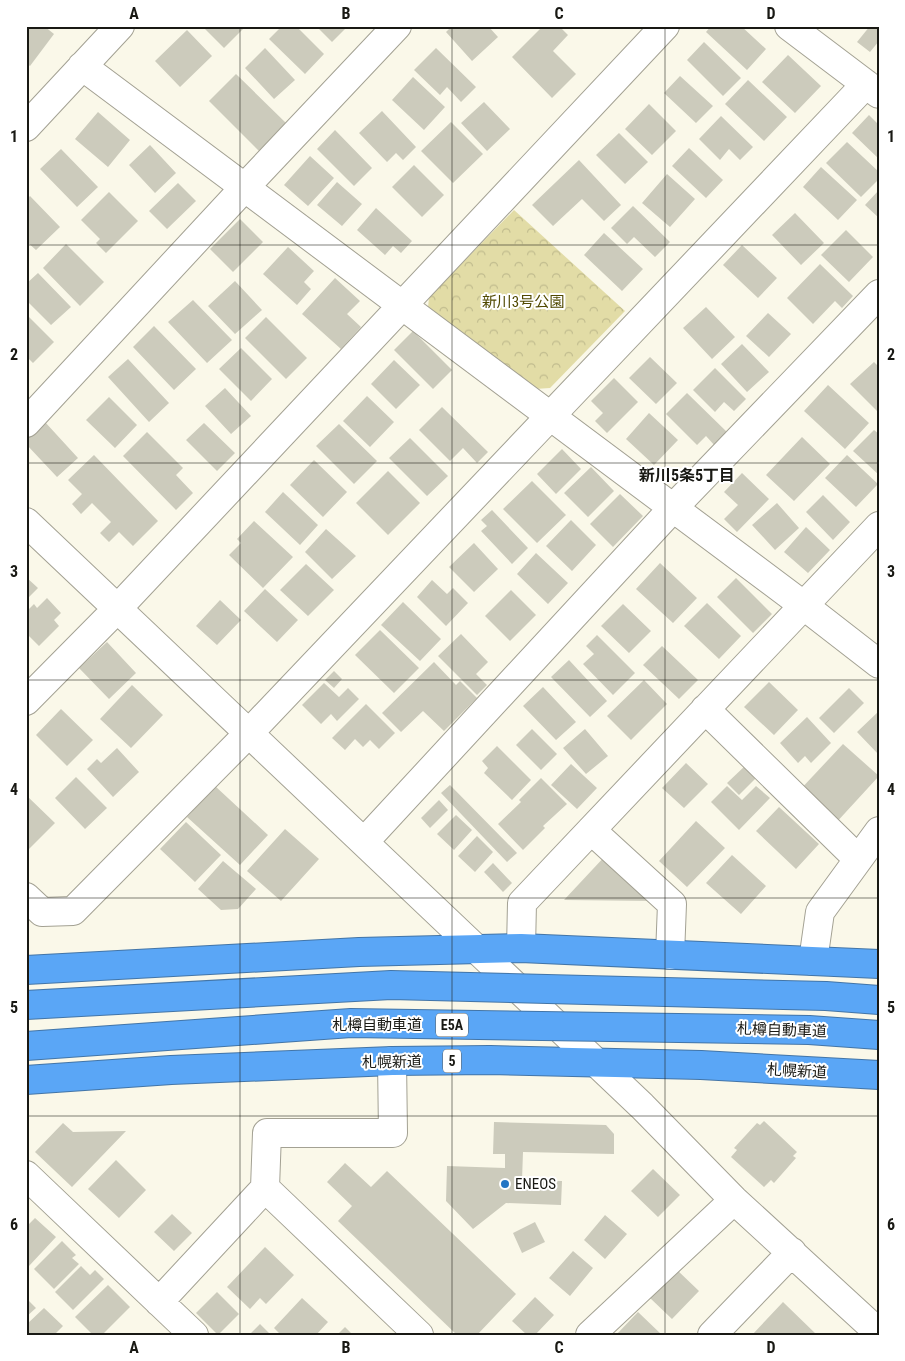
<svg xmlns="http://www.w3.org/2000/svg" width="905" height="1361" font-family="'Roboto Condensed','Noto Sans JP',sans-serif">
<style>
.park{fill:url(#park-crowns)}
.building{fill:#cccbbc}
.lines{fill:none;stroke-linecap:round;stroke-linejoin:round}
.minor-casing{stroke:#a3a193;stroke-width:30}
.highway-casing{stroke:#4375a7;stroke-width:30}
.minor{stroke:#fff;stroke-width:28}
.highway{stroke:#5aa6f6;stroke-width:28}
.highway-bridge-casing{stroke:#4375a7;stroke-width:30;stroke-linecap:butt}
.highway-bridge{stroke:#5aa6f6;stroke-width:28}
.grid{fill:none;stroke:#191914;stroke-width:1;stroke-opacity:0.55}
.poi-dot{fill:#2375c4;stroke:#fff;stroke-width:2}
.labels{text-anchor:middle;stroke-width:4;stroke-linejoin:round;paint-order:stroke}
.shield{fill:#fff;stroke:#5e5e5a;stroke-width:1}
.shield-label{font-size:14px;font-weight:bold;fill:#191914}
.park-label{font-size:15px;fill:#514900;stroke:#fff}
.street-label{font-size:15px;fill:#191914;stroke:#fff}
.poi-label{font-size:15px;fill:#191914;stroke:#fff;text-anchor:start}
.neighbourhood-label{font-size:16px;font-weight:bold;fill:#191914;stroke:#fff}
.neatline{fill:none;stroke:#191914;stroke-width:2}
.grid-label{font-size:16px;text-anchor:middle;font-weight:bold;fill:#191914}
</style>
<defs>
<pattern id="park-crowns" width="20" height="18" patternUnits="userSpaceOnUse" patternTransform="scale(1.25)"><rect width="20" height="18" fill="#e2dca6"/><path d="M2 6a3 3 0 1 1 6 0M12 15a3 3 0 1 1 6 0" fill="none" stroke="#c1bc8e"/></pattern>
</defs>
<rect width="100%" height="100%" fill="#faf8e9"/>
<path class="park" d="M514 210 625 311 550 388 535 389 428 308 429 297Z"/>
<path class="building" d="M26 26H44L54 34 30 66 26 63Z
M202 26H242L244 28 224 48Z
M282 26H296L324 54 305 74 269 39Z
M316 26H348L332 42Z
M452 26H488L498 37 472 61 446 32Z
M543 26H559L568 35 553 51 576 74 552 98 512 57Z
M711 26H741L766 49 747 70 706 32Z
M870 26H879V41L870 52 857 42Z
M187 30 212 56 180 87 155 61Z
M704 42 741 78 723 96 687 60Z
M265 48 295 80 274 99 245 68Z
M436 48 476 87 461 102 447 87 440 95 414 70Z
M788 55 821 86 795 113 762 82Z
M236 74 286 123 259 151 209 101Z
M680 76 713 106 696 123 664 93Z
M413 77 445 107 424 130 392 100Z
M748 80 787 117 764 141 725 104Z
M484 102 510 129 487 151 461 123Z
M649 104 676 131 652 155 625 129Z
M382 111 416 147 403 160 396 153 387 162 359 133Z
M98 112 130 140 108 167 75 139Z
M869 115 879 125V159L852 133Z
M721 116 753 147 740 160 729 149 720 160 699 139Z
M451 122 483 154 453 183 421 151Z
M335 130 372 168 354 186 317 149Z
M619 133 648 162 625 184 596 155Z
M847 142 879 172V179L861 197 826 163Z
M150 145 176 173 155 193 129 165Z
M689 148 723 180 706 198 672 166Z
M61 149 98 187 77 207 40 169Z
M310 156 334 178 308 206 284 185Z
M579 160 621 205 604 221 582 199 553 226 532 205Z
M414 165 444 195 422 217 392 187Z
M821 167 857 200 838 220 803 187Z
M667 174 695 199 670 227 642 203Z
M337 182 362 204 342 226 317 205Z
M178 183 196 201 167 229 149 211Z
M879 190V218L865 205Z
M109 192 138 221 106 253 96 243 100 239 81 220Z
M30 196 60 227 36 250 26 241V200Z
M633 206 670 242 655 257 634 237 627 244 611 228Z
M376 208 412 241 401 253 393 246 385 255 357 230Z
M795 213 824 243 801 265 772 235Z
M240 219 263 242 233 272 210 249Z
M846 230 873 257 849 282 821 255Z
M604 233 643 269 622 291 584 255Z
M66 244 104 282 80 306 43 268Z
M742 245 777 278 758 298 723 265Z
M288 247 314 271 304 282 311 289 297 305 263 274Z
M820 264 853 296 842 308 835 301 813 324 787 298Z
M38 273 71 307 51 325 26 300V284Z
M335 278 360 301 347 314 361 327 341 349 302 314Z
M235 281 262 310 235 334 208 306Z
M193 300 232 340 207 363 168 322Z
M706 307 735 337 712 359 683 328Z
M768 313 791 334 769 357 746 336Z
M26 314 54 342 33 363 26 356Z
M266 317 307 358 286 379 245 338Z
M154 326 196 369 174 390 133 347Z
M413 331 452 370 433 389 394 350Z
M742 344 769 372 747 392 721 364Z
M241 348 272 379 251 401 219 369Z
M650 357 677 383 656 404 629 378Z
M128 359 169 403 149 422 108 377Z
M394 360 420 385 396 409 371 384Z
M874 362 879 367V413L850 384Z
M715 368 746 399 734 411 724 402 715 412 693 390Z
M614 378 638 402 607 433 595 421 603 413 591 401Z
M828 385 869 423 845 449 804 411Z
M225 388 251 416 231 434 205 406Z
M687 393 729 434 716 447 706 436 697 445 666 414Z
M367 396 394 422 370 447 343 421Z
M109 397 137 425 115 448 86 420Z
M442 407 488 452 477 463 463 448 450 461 419 430Z
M649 413 678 440 654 465 626 439Z
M45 422 78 458 57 477 26 444V440Z
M204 423 235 453 217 471 186 440Z
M339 424 377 461 354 484 316 446Z
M874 430 879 434V475L853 451Z
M147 432 183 468 176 475 193 493 176 510 123 456Z
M802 437 830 464 794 501 766 475Z
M410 438 448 476 427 496 389 458Z
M562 449 581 469 556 494 537 474Z
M94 455 158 521 133 546 119 532 109 542 100 533 111 522 92 503 81 514 72 504 82 494 68 480Z
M847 455 878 484 856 507 825 478Z
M314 460 347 492 323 517 290 485Z
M591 467 614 491 588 517 564 493Z
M388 471 420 503 388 535 356 503Z
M742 473 769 499 737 532 724 519 738 505 724 492Z
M532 481 566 515 537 543 503 509Z
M283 492 318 525 300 545 265 512Z
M620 494 643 516 613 547 590 524Z
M823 495 850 522 833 540 806 512Z
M777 503 799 528 775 550 752 525Z
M492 510 528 548 512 564 481 531 487 526 481 520Z
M571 520 596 545 572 571 546 546Z
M254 521 293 557 263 588 229 555 241 543 237 539Z
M806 527 830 550 808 573 784 552Z
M326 529 356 556 332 579 305 552Z
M474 543 498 569 474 592 449 567Z
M536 553 568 583 548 604 517 574Z
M660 563 697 598 673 623 636 589Z
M306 564 334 590 308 616 280 590Z
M26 577 38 588 26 600Z
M736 578 772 614 753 633 717 597Z
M432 580 447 594 453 588 468 603 446 626 417 597Z
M265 589 298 620 277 642 244 611Z
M511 590 536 615 510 641 485 616Z
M47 598 61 613 54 620 59 626 39 646 26 633V612L34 604 37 608Z
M220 600 241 620 217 645 196 626Z
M403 602 441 639 420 661 381 625Z
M707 603 741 636 719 659 684 626Z
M623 604 651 631 629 653 601 626Z
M380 630 419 668 394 693 355 655Z
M461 634 488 662 476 674 487 685 477 695 438 656Z
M597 635 635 673 613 695 583 664 594 654 586 646Z
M107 642 136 673 109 699 79 668Z
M662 646 698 680 679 699 643 665Z
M569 660 607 701 590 717 551 677Z
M434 662 456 685 460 681 477 698 444 731 423 711 401 732 382 713Z
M334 671 342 679 334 688 325 680Z
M644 680 667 704 631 740 607 716Z
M769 682 798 710 774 735 744 707Z
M324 683 339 697 348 688 359 699 337 721 331 714 321 724 302 705Z
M132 685 163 715 131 748 100 719Z
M543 687 576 722 556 740 523 706Z
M849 688 864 703 834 733 819 718Z
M366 704 395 733 379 749 370 740 363 747 355 739 345 750 332 738Z
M61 709 93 740 67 766 36 735Z
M879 711V755L857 732Z
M807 717 831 743 811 763 805 756 798 763 780 743Z
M532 729 557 754 541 770 516 745Z
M585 729 608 756 586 774 563 748Z
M843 744 879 776 834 825 798 792Z
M497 746 531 780 512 800 484 773 488 768 482 761Z
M117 748 139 772 113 797 87 769 97 759 101 763Z
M686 763 708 784 684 808 662 788Z
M571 764 597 788 577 809 551 785Z
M746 765 758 776 739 795 727 783Z
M76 777 107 808 85 829 55 798Z
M541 778 567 804 543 826 545 828 523 850 498 824 521 802 519 800Z
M450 785 517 853 507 862 441 793Z
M215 786 268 835 240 865 187 817Z
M727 786 742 800 756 786 770 798 739 830 711 802Z
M26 795 55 823 28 850 26 848Z
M439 800 448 810 430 828 421 818Z
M779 807 819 844 796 869 756 831Z
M456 815 472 830 454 850 437 834Z
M696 821 725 848 687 887 659 861Z
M186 822 221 855 195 882 160 849Z
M285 829 319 859 281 901 247 871Z
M477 836 493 852 475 872 458 856Z
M607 854 657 901 564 900Z
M732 855 766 886 741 914 706 883Z
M223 861 256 889 238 909 221 910 198 889Z
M493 863 512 883 503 892 484 872Z
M764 1121 797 1152 793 1156 796 1158 774 1183 771 1180 764 1187 731 1157 737 1150 734 1148 757 1123 760 1125Z
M494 1122 606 1125 614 1134V1154L523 1152 522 1180 562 1181 561 1205 506 1203 473 1229 446 1201 447 1166 505 1168V1154H493Z
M63 1123 73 1132 126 1131 72 1187 35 1152Z
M116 1160 146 1190 119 1218 88 1189Z
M345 1163 371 1187 387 1171 516 1294 477 1335H457L338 1221 352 1206 327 1182Z
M653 1169 680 1195 658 1217 631 1191Z
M172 1214 192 1233 174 1251 154 1232Z
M605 1215 627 1234 605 1259 584 1240Z
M35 1218 56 1237 29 1266 26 1264V1227Z
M535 1222 545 1242 522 1253 513 1233Z
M62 1241 76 1255 72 1258 79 1264 54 1289 34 1269Z
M265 1247 294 1275 266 1304 260 1298 250 1309 227 1287Z
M573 1251 593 1268 570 1296 549 1278Z
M81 1266 90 1275 95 1270 104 1279 73 1310 55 1292Z
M676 1269 699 1291 672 1319 649 1297Z
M108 1285 130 1307 102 1335H93L75 1317Z
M217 1292 239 1314 218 1335 196 1313Z
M535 1297 554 1315 535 1335H527L512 1321Z
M26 1298 36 1308 26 1317Z
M302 1298 328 1322 316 1335H281L274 1328Z
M783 1302 817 1335H752Z
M44 1308 63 1326 54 1335H28L26 1333V1325Z
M638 1312 662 1335H616Z
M260 1324 271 1335H249Z
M345 1327 353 1335H337Z"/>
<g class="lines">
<g class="minor-casing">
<path id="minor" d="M789 26 879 94
M82 66 803 605 879 664
M26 127 120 26
M26 423 245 187 397 26
M26 522 642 1106 734 1200 879 1333
M26 701 117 609 665 26
M705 709 858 859
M591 830 672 904 670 955
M364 842 673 508 879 294
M26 897 42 912 73 911 249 733 866 84
M521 948 522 903 879 526
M813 961 820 912 879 831
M26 1175 194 1335
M265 1188 267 1133H393L392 1061
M159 1302 265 1188 419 1335
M590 1335 734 1200
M712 1335 792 1252"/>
</g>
<g class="highway-casing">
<path id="highway" d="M26 970 359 952 521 948 879 964
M26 1080 171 1070 392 1061 490 1060 701 1065 879 1075"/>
</g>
<use href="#minor" class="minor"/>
<use href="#highway" class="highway"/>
<g class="highway-bridge-casing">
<path id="highway-bridge" d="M26 1005 391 985 826 996 879 1000
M26 1046 351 1023 809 1030 879 1035"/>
</g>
<use href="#highway-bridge" class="highway-bridge"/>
</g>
<path class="grid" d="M240 26V1335M452 26V1335M665 26V1335M26 245H879M26 463H879M26 680H879M26 898H879M26 1116H879"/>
<circle class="poi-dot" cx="505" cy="1184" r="5"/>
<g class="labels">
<g class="shield">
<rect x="436" y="1013.5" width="32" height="23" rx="4"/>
<rect x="443" y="1049.5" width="18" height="23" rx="4"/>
</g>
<g class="shield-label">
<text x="452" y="1030">E5A</text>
<text x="452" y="1066">5</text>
</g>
<g class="park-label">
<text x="523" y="307">新川3号公園</text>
</g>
<g class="street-label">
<text x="377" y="1030">札樽自動車道</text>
<text transform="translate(782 1030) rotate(2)" y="5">札樽自動車道</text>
<text transform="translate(392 1062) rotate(-1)" y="5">札幌新道</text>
<text transform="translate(797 1071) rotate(3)" y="5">札幌新道</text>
</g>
<g class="poi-label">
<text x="515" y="1189">ENEOS</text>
</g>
<g class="neighbourhood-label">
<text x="687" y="481">新川5条5丁目</text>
</g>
</g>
<rect width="905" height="1361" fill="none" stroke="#ffffff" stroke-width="55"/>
<rect x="28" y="28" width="850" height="1306" class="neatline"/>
<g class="grid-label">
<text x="134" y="19">A</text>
<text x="346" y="19">B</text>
<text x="559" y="19">C</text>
<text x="771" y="19">D</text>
<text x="14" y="142">1</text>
<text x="891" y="142">1</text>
<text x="14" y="360">2</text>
<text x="891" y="360">2</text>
<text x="14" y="577">3</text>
<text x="891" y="577">3</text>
<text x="14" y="795">4</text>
<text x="891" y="795">4</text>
<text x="14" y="1013">5</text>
<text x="891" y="1013">5</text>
<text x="14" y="1230">6</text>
<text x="891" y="1230">6</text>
<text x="134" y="1353">A</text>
<text x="346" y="1353">B</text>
<text x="559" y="1353">C</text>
<text x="771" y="1353">D</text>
</g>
</svg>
